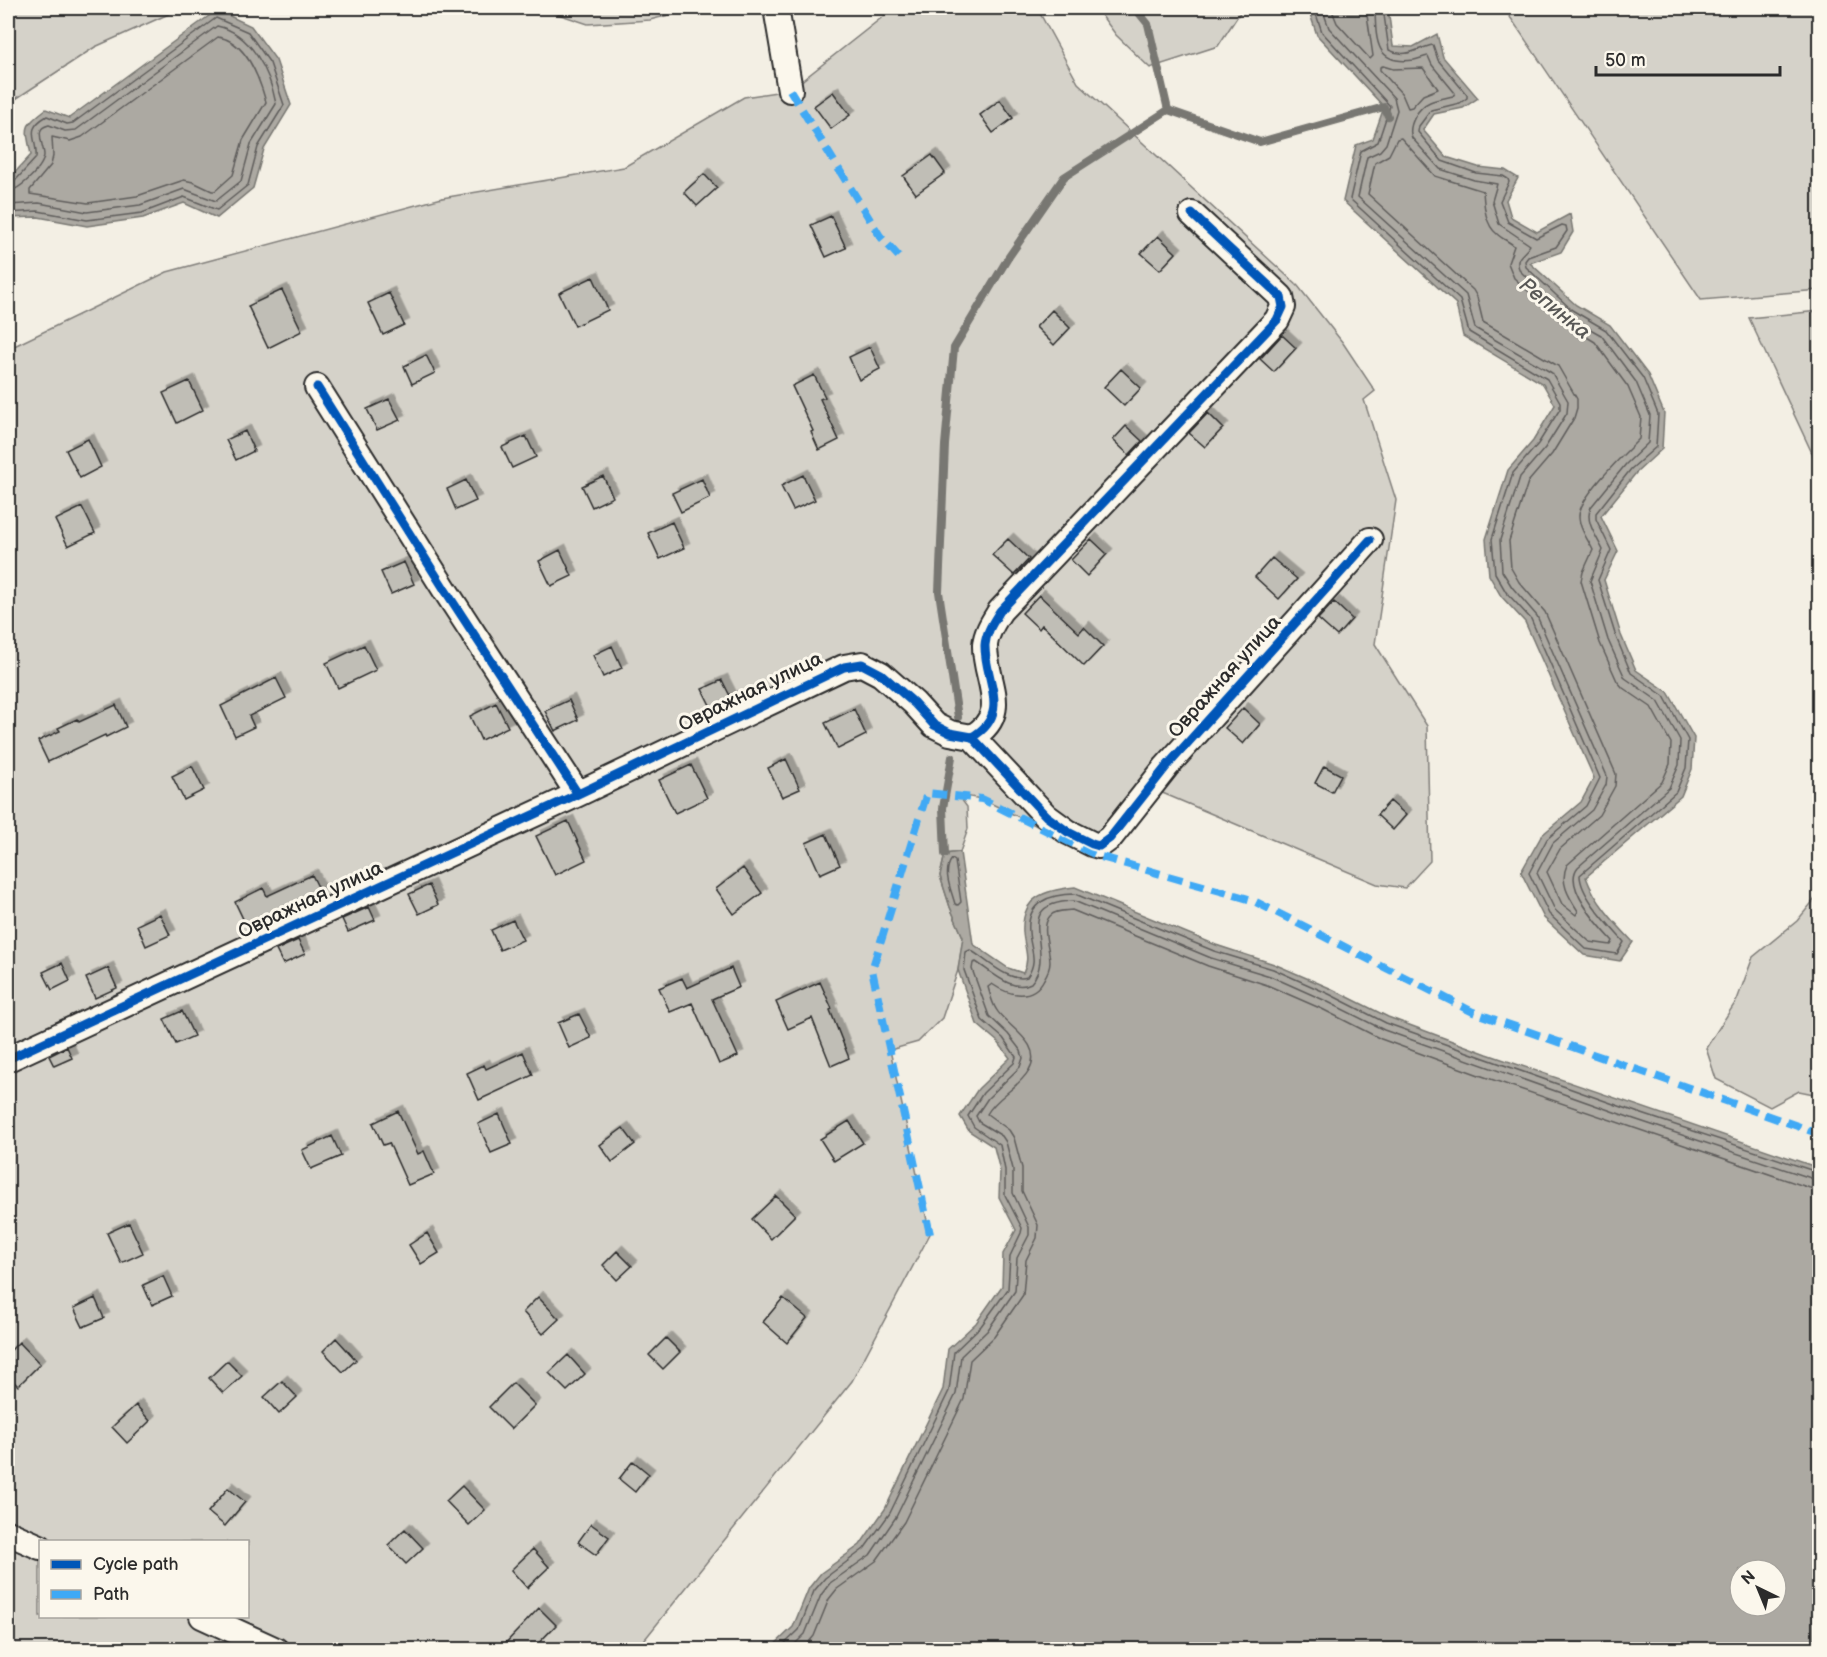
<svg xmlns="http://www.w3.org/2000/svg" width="1827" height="1657" font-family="'Balsamiq Sans',sans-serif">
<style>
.green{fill:#d5d2c9;stroke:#807e7a;stroke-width:1.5;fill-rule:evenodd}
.water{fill:#aca9a2;stroke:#787772;stroke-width:1.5;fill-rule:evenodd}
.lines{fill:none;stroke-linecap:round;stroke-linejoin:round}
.shore{stroke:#5f5d5b;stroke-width:1.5}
.stream{stroke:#787772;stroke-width:8}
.building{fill:#c0beb6;stroke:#2b2b2b;stroke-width:1.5;filter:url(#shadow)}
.minor-casing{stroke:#2b2b2b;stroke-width:28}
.minor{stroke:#fbf7ec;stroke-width:24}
.quiet{stroke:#3fa9f5;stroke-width:8;stroke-dasharray:15 8;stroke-linecap:butt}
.cycleway-casing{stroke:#fbf7ec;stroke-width:13}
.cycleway{stroke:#0057b8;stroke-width:9}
.labels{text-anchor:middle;stroke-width:6;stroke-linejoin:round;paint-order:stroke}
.street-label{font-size:20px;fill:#2b2b2b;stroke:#fbf7ec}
.water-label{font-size:21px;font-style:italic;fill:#585755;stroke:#fbf7ec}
</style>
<defs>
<filter id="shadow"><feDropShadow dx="5.5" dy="-5.5" stdDeviation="0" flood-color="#0004"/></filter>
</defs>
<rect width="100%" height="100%" fill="#f3efe4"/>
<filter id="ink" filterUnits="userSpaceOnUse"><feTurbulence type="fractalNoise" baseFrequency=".0167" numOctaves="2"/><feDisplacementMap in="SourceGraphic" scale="12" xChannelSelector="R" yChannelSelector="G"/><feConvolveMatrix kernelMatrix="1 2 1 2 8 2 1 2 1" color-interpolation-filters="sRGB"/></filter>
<g filter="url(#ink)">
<path class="green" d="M8 8H182L95 47 8 104Z
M540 8H695L650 20 588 24Z
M894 8H1037L1078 83 1298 286 1343 343 1375 391 1364 400 1396 500 1375 644 1427 726 1430 861 1405 888 1377 884 1153 789 1098 856 982 799 958 795 967 807 968 829 960 852 945 854 940 876 950 907 963 937 958 970 942 1018 918 1042 890 1050 930 1234 852 1381 637 1649 8 1650V349L167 272 442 198 624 167 744 97 790 90ZM40 1542H248V1616H40Z
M1096 8H1243L1218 46 1150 68 1116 35Z
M1504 8H1819V290L1701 300Z
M1819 311H1820L1819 468 1749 318Z
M1819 894V1095L1799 1091 1770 1107 1716 1079 1706 1048 1737 1000 1753 957 1797 921Z"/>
<path class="water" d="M1308 8H1388L1393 46 1413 47 1437 34 1443 57 1478 98 1463 108 1434 114 1423 130 1446 157 1478 167 1505 170 1518 178 1506 200 1511 217 1537 232 1570 214 1573 232 1561 252 1530 263 1576 305 1610 325 1648 375 1664 413 1662 449 1636 473 1601 516 1618 551 1604 580 1621 635 1636 670 1668 692 1694 738 1692 769 1681 796 1586 877C1595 902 1615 923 1633 942L1620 961 1584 955 1544 918 1521 872 1542 835 1581 802 1594 778 1525 622 1501 596 1489 575 1486 539 1508 470 1533 441 1555 405 1543 384 1463 336 1456 304 1343 201 1356 145 1373 139 1384 107 1317 35Z
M217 10 251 26 276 60 291 105 264 149 253 188 217 218 184 203 143 218 87 226 38 217 8 218V180L31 155C26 127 22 127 46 109L69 118Z
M960 852 973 944 1008 968 1023 973C1031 958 1024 948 1023 932 1021 896 1046 890 1075 887L1216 945 1274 964 1332 989 1388 1017 1487 1054 1819 1168V1649H770L793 1627 809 1588 821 1573 860 1545 885 1509 943 1389 948 1349 976 1323 1002 1286 1003 1254 1016 1230 999 1197 1000 1171 994 1147 969 1131 960 1116 978 1089 1010 1058 998 1042 977 1024 958 970 963 937 950 907 940 876 945 854ZM1740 1570H1776V1606H1740Z"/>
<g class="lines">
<path class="shore" d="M1314 8 1322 32 1390 106 1378 142 1361 151 1350 199 1460 300 1469 332 1547 379 1560 402V409L1538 444 1513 473 1492 539 1495 573 1506 592 1531 619 1600 778 1586 806 1547 839 1529 873 1549 914 1586 949 1617 954 1624 942C1611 927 1580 896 1580 875L1676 792 1686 768 1688 740 1664 696 1631 673 1616 637 1598 580 1611 550 1596 519V513L1631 469 1656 447 1658 414 1643 378 1606 330 1572 310 1526 267 1525 261 1528 257 1556 247 1567 231 1566 226 1562 225 1536 238 1508 222 1500 201 1509 182 1508 179 1503 176 1476 173 1442 161 1418 132 1419 126 1431 110 1460 103 1467 98V95L1438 60 1433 45C1417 48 1407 59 1389 50L1383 8
M1322 8 1329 28 1394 98 1397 110 1386 144 1380 151 1367 157 1358 197 1466 295 1475 328 1552 373 1568 401 1567 413 1545 448 1520 477 1500 540 1502 571 1512 587 1537 616 1607 776 1606 785 1592 810 1553 843 1537 873 1555 910 1590 942 1611 945 1613 941C1599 926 1562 886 1578 867L1669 788 1679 765 1680 740 1658 701 1625 678 1608 640 1590 581 1603 550C1597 537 1584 521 1591 507L1626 464 1648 443 1650 415 1636 382 1601 335 1567 316 1520 271C1513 256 1525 255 1530 245L1499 224 1492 201 1497 184 1474 180 1440 169 1412 138C1407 126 1418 107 1430 102 1437 99 1446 98 1453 96L1455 93 1432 65 1428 56C1423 57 1419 59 1414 60 1374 66 1376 38 1375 8
M1331 8 1337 23 1370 59 1373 56 1366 8
M218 37C246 41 259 77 266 102L243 140 233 175 215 191H212L193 182 184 180 137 196 88 203 30 194V190L51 165 53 156 52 137 70 141 82 137Z
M1383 66 1393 69 1423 68 1438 89 1423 95 1412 107 1408 108 1402 94 1380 70V67Z
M1401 138 1435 176 1483 191C1484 205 1485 225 1497 234 1502 239 1509 241 1514 246L1508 263 1514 278 1562 322 1595 342 1628 387 1641 417 1639 439C1625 453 1579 497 1579 516 1579 528 1588 540 1593 550L1583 572 1581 581 1600 643 1617 681 1623 688 1651 707 1671 743 1670 764 1662 782 1567 865C1559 882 1569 897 1578 911L1576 915 1562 904 1547 872 1560 849 1599 815 1615 786 1616 774 1545 612 1519 582 1511 568 1509 541 1528 482 1552 454 1574 418 1577 408V399L1558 366 1483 322 1477 297 1473 290 1368 194 1375 163 1389 155 1397 139Z
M8 184 14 182 36 158C38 138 23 130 47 116L67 124 73 123 216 18 248 32 270 63 284 105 258 147 248 185 217 210 184 197 142 213 87 220 38 211 8 213
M8 191C19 191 44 167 44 155 44 148 38 137 41 130 42 127 46 126 49 125L65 131 76 130 217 26C251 33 270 72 276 104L251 144 241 181 216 201 184 189 140 205 87 212 39 203 8 205
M952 859 955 861 961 902 958 905 955 904C951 889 942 872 952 859Z
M778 1650 799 1630 814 1591 825 1578 864 1549 890 1513 949 1391 954 1352 981 1326 1008 1289 1010 1256 1021 1233 1022 1228 1005 1195V1170L1000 1145 974 1127 968 1116 983 1093 1014 1063 1016 1057 1003 1038 982 1020 964 970 966 952 970 950C985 958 1008 983 1027 977 1039 960 1030 950 1029 932 1026 902 1050 894 1075 894L1214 951 1273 969 1329 994 1386 1023 1636 1112 1820 1173
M789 1650 805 1634 821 1595 830 1583 870 1555 896 1517 956 1394 961 1356 987 1331 1015 1291 1017 1258 1029 1235V1227L1013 1193V1169L1006 1142 1002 1136 979 1122 976 1116 988 1098 1020 1067 1023 1058 1021 1051 1008 1034 989 1016 972 969 973 963 976 962C992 972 1012 993 1031 983 1059 952 1007 903 1074 901L1211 958 1270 976 1326 1001 1384 1030 1634 1119 1820 1181
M802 1650 814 1636 829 1599 837 1589 876 1561 904 1522 964 1399 970 1360 994 1337 1023 1295 1026 1260 1037 1238 1038 1225 1022 1191V1168L1014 1138 1009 1130 987 1114C997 1096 1019 1088 1029 1070 1045 1043 1005 1026 996 1009 992 1003 990 994 988 987L992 984C1009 996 1033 1001 1044 979 1047 974 1050 968 1050 962 1050 948 1040 927 1050 916 1055 910 1065 911 1072 910L1208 966 1267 985 1322 1009 1381 1039 1479 1075 1810 1188 1820 1190"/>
<path class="stream" d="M1135 8 1148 24 1168 110 1260 142 1384 107 1388 116
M958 717 939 592 945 445 954 348 1008 258 1064 177 1168 110
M945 854 943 808 952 757"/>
</g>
<path class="building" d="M833 92 850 115 831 129 814 106Z
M1000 100 1013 118 993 133 980 115Z
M932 155 945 173 916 194 903 176Z
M704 174 717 188 697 206 684 192Z
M831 216 846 248 826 257 811 225Z
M1158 236 1176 253 1160 270 1141 253Z
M593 277 608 310 575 326 559 293Z
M282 290 302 331 268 348 248 306Z
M389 293 404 325 383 335 368 303Z
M1052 310 1070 328 1054 345 1036 327Z
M1282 335 1296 348 1274 372 1260 359Z
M870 347 880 369 859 380 849 357Z
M426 355 435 373 412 384 404 366Z
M1121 369 1141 388 1124 406 1104 387Z
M814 375 825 397 820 399 839 440 819 450 811 432 813 431 792 386Z
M189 381 203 410 177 423 163 393Z
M389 399 400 420 377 430 367 409Z
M1208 413 1223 428 1205 447 1189 433Z
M1126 426 1142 441 1129 455 1113 440Z
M245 431 254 451 236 460 226 440Z
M526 436 536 457 512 468 502 447Z
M88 439 101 467 80 478 66 450Z
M803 475 815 500 793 510 781 486Z
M603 476 613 497 592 507 582 486Z
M702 479 710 498 681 512 672 493Z
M466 480 476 501 456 510 447 489Z
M82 507 95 533 68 546 55 520Z
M672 522 684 548 660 559 648 533Z
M1008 539 1029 559 1014 575 992 555Z
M1091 539 1107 554 1087 576 1071 560Z
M560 550 572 576 551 586 539 561Z
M1272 558 1297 579 1279 599 1255 577Z
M404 562 414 584 391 594 381 572Z
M1039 595 1079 633 1084 627 1103 646 1084 666 1042 625 1039 629 1022 613Z
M1334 602 1352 619 1337 636 1318 619Z
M364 645 376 670 338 688 326 663Z
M612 646 622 668 603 677 593 655Z
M276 678 286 698 249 716 254 727 235 736 221 706Z
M722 680 733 702 713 711 702 689Z
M569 700 578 720 555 731 545 711Z
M496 703 508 727 481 740 470 716Z
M116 705 126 727 106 737 105 735 48 762 38 741 60 731 58 728 77 719 79 722Z
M1243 708 1260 724 1243 744 1225 728Z
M854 709 866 735 838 749 825 723Z
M786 759 800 789 782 797 768 768Z
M691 765 707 798 675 813 659 780Z
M192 766 204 790 184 800 172 776Z
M1324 766 1341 775 1332 792 1315 783Z
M1390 801 1406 815 1393 830 1377 815Z
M568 821 586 860 555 875 536 836Z
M826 834 840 865 820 874 806 843Z
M743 868 762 893 734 914 716 889Z
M312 875 321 893 284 910 286 914 264 924 261 918 246 925 235 902 263 888 267 896Z
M429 885 438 905 419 914 409 894Z
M369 907 375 920 348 932 342 919Z
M160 914 170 935 146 946 137 925Z
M513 920 523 940 500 950 491 930Z
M298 940 305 954 283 964 276 950Z
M62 963 70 981 52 990 43 972Z
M108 968 117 988 95 998 86 978Z
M731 968 739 987 712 999 738 1056 719 1064 692 1003 670 1012 659 988 682 978 687 988Z
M820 982 832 1009 830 1010 849 1058 831 1066 812 1018 788 1029 776 1002Z
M182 1011 194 1036 176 1044 164 1019Z
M579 1014 591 1038 569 1048 558 1023Z
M67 1047 72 1058 54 1066 49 1056Z
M523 1052 533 1075 479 1100 467 1073 484 1065 486 1069Z
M398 1111 418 1154 424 1151 434 1174 408 1185 389 1143 383 1145 373 1123Z
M499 1114 512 1144 491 1153 478 1124Z
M849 1121 863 1143 834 1161 820 1139Z
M623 1128 635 1144 612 1162 600 1145Z
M332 1136 341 1156 311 1169 302 1150Z
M776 1196 795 1215 771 1239 752 1219Z
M129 1223 143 1253 121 1263 107 1233Z
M427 1233 439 1253 421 1264 409 1245Z
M617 1251 632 1266 617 1280 603 1265Z
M163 1276 172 1296 152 1305 143 1285Z
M538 1297 559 1319 543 1334 523 1312Z
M95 1298 104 1318 83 1327 74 1308Z
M783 1298 807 1318 787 1343 763 1322Z
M336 1338 356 1360 343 1372 323 1351Z
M666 1338 680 1352 663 1369 649 1355Z
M19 1342 40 1364 18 1386 8 1376V1353Z
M568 1355 585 1374 567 1391 549 1373Z
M227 1361 242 1376 223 1393 209 1378Z
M282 1381 297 1397 279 1414 264 1397Z
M513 1383 535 1405 511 1429 489 1407Z
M136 1405 150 1421 127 1443 112 1427Z
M633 1461 649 1474 635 1492 619 1479Z
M462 1486 485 1510 469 1525 446 1501Z
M228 1488 245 1502 225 1526 208 1512Z
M591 1524 609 1537 596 1555 578 1542Z
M405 1529 423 1548 406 1564 388 1545Z
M533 1549 549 1567 527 1588 511 1570Z
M539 1608 556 1625 532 1650H499Z"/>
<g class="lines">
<g class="minor-casing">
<path id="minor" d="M776 8 790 90
M317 387 445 590 578 794
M972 737C1013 713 984 680 985 645 986 632 994 621 1000 611L1277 320 1283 307 1281 297 1192 214
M8 1059 578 794 844 667 862 664 881 674 914 703 934 725 950 733 972 737 1046 816 1068 832 1092 844 1099 846 1110 838 1166 767 1370 540
M8 1533 40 1547
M202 1616 276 1650"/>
</g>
<use href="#minor" class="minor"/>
<path class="quiet" d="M790 90 880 236 900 258
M930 1234 872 970 927 793 982 799 1098 856 1252 900 1473 1012 1820 1134"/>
<g class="cycleway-casing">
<path id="cycleway" d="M317 387 445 590 578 794
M972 737C1013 713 984 680 985 645 986 632 994 621 1000 611L1277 320 1283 307 1281 297 1192 214
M8 1059 578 794 844 667 862 664 881 674 914 703 934 725 950 733 972 737 1046 816 1068 832 1092 844 1099 846 1110 838 1166 767 1370 540"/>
</g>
<use href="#cycleway" class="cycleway"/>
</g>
</g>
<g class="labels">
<g class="street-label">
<text transform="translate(1224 676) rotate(-48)" y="7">Овражная улица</text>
<text transform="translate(750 691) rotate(-26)" y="7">Овражная улица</text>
<text transform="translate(310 899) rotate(-25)" y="7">Овражная улица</text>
</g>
<g class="water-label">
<text transform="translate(1555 308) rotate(39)" y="7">Репинка</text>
</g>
</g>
<rect width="1827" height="1657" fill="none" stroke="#fbf7ec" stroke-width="30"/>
<rect x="15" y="15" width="1797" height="1627" fill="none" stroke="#2b2b2b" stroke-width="2" filter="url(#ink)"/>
<rect x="39" y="1540" width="210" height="78" fill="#fbf7ec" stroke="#a8a59f" stroke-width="1.5"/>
<rect x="51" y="1560" width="30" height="9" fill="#0057b8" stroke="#a8a59f" stroke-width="1.5"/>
<text x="93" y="1570" font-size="18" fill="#2b2b2b">Cycle path</text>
<rect x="51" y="1590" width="30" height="9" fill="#3fa9f5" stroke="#a8a59f" stroke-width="1.5"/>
<text x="93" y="1600" font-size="18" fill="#2b2b2b">Path</text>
<g transform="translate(1758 1588) rotate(317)"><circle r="28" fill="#fbf7ec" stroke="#a8a59f" stroke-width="1.5"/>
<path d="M0-4.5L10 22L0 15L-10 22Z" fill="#2b2b2b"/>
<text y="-9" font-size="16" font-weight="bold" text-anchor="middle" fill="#2b2b2b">N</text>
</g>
<path d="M1596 66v9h184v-9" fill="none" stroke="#2b2b2b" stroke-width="3"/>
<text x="1605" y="66" font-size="18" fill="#2b2b2b" stroke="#fbf7ec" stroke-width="4.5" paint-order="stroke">50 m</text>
</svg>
